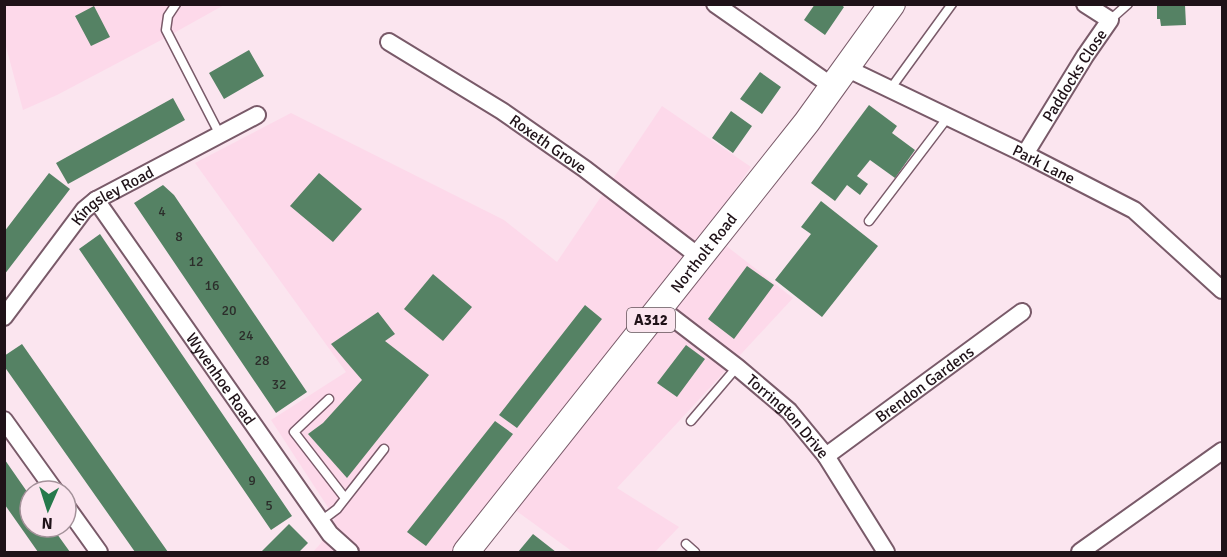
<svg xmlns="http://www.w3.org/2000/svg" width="1227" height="557" font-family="Signika,sans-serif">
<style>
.built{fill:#fdd9ea}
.building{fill:#558264}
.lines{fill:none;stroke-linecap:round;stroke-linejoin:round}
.lane-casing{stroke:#795a69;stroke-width:11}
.street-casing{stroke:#795a69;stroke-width:20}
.primary-casing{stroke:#795a69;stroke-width:28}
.lane{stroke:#fff;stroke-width:8}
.street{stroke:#fff;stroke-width:16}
.primary{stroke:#fff;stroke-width:26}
.labels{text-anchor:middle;stroke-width:5;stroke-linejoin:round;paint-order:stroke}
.number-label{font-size:14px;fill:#2c2e2b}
.shield{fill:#fbe5ef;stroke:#615158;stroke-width:1.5}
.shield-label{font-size:15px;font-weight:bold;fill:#1f1218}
.street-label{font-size:16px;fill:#1f1218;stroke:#fbe5ef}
</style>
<rect width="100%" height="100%" fill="#fbe5ef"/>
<path class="built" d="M4 5H224L165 38 57 95 23 110 5 43Z
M662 106 751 167 706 230 793 298 617 488 679 527 655 552H573L500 499 459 552H313L321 543 335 518 271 420 346 372 195 163 291 113 504 220 557 262Z"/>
<path class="building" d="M815 4H840L844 7 825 35 804 20Z
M1185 5 1186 25 1161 26 1160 19H1157V6Z
M94 6 110 37 91 46 75 16Z
M249 50 264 76 224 99 209 73Z
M760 72 781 87 762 114 740 99Z
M173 98 185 120 68 184 56 163Z
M869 105 897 126 892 133 915 150 895 178 870 160 857 176 868 184 860 195 847 185 835 201 811 183Z
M731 111 752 126 733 153 712 138Z
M49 173 70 189 4 275V232Z
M319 173 362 209 333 242 290 206Z
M163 185 174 195 307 392 276 413 134 203Z
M821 201 878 246 822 317 775 280 811 234 801 227Z
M100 234 292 516 271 530 79 249Z
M747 266 774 285 734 339 708 319Z
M433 274 472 307 443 341 404 309Z
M585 305 602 319 517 428 499 415Z
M378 312 395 334 385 341 429 375 347 478 308 434 323 423 362 380 331 344Z
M22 344 73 417 168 552H135L128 542 4 366V356Z
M686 345 705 359 677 397 657 383Z
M495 421 513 434 426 546 407 532Z
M5 460 30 496V527H52L70 552H38L24 532 5 505Z
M289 524 308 543 299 552H261Z
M533 534 556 552H518Z"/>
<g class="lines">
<g class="lane-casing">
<path id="lane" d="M176 4 168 16 166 30 219 133
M1110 20 1128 4
M891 88 952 4
M869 221 948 117
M329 399 294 432 345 498
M691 421 737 367
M321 521 337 509 384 449
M686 544 695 552"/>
</g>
<g class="street-casing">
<g id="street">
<path d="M715 4 832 86"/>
<path id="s1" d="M389 42 502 111 585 169 701 258"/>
<path id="s2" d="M846 68 1025 154 1134 210 1222 290"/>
<path id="s3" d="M1025 154 1085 56 1110 20 1085 4"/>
<path id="s4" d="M96 200 330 534 350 552"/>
<path id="s5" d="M660 308 737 367 789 411 826 456 886 552"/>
<path id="s6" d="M4 317 84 210 96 200 257 115"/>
<path d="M4 420 55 491"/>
<path id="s7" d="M826 456 1022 312"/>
<path d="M66 506 99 552"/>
<path d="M1080 552 1222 451"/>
</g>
</g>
<g class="primary-casing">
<g id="primary">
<path id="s8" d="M466 552 807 122 892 4"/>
</g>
</g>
<use href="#lane" class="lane"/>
<use href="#street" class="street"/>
<use href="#primary" class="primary"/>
</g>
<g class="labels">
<g class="number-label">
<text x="162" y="216">4</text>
<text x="179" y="241">8</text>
<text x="196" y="266">12</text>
<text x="212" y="290">16</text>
<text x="229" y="315">20</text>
<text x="246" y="340">24</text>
<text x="262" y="365">28</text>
<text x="279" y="389">32</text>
<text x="252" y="485">9</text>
<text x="269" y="510">5</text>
</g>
<rect class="shield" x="627" y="308" width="48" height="24" rx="4.5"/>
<g class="shield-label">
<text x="651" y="325">A312</text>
</g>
<g class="street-label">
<text dy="6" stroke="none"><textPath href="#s3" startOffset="93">Paddocks Close</textPath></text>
<text dy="6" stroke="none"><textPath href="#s1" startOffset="189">Roxeth Grove</textPath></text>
<text dy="6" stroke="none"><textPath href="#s2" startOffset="220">Park Lane</textPath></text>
<text dy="6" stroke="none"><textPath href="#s6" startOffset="165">Kingsley Road</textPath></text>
<text dy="6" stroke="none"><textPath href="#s8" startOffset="382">Northolt Road</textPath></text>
<text dy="6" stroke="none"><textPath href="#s4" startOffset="218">Wyvenhoe Road</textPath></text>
<text dy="6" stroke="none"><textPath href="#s7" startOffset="122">Brendon Gardens</textPath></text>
<text dy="6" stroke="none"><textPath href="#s5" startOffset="168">Torrington Drive</textPath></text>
</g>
</g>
<rect width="1227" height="557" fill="none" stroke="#1f1218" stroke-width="12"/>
<g transform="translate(48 509) rotate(183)"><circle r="28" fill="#fbe5ef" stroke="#a39199" stroke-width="1.5"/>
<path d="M0-4.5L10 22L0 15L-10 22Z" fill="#26794b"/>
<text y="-9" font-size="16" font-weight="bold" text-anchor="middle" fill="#1f1218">N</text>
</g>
</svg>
